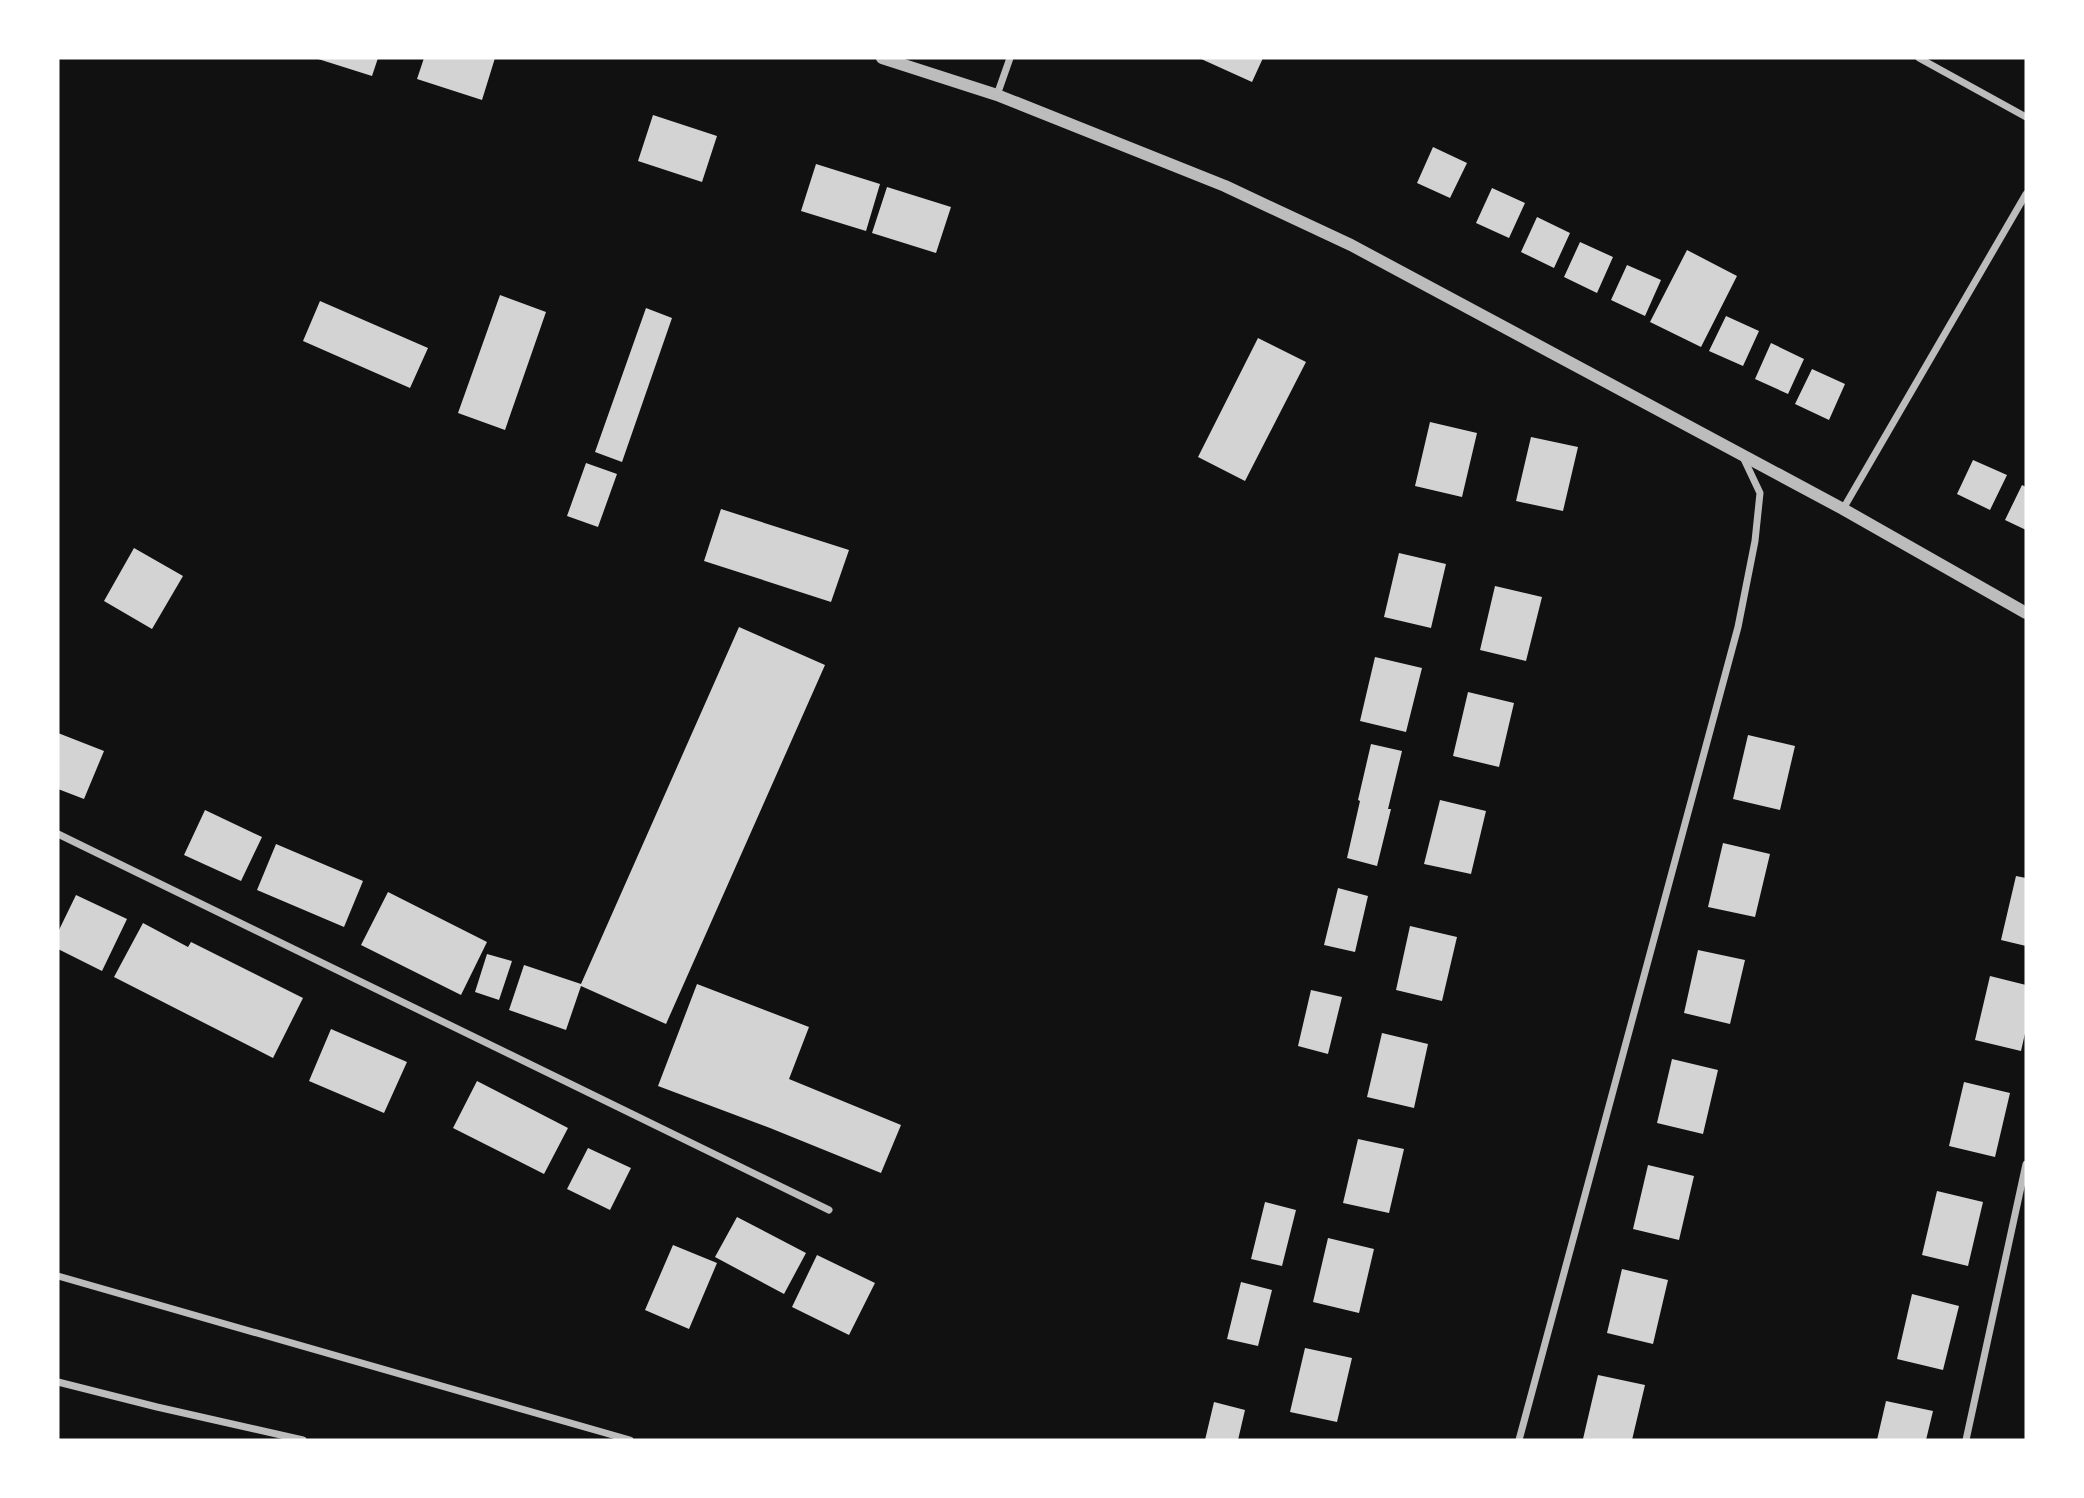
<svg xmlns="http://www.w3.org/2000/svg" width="2084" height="1498" font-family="Figtree,sans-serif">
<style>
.building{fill:#d3d3d3}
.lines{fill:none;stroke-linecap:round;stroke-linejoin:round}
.minor{stroke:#bcbcbc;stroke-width:7}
.tertiary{stroke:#bcbcbc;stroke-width:12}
</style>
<rect width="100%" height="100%" fill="#111"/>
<path class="building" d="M315 58H378L372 76Z
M424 58H495L482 100 417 79Z
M1199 58H1263L1252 82Z
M653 115 717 136 702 182 638 161Z
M1433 147 1467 163 1450 198 1417 183Z
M816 164 880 184 866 231 801 211Z
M887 187 951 207 936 253 872 233Z
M1492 188 1525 203 1509 238 1476 223Z
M1537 217 1570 233 1554 268 1521 252Z
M1580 242 1613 257 1597 293 1564 277Z
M1687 250 1737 276 1701 347 1650 322Z
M1627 265 1661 280 1645 316 1611 300Z
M500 295 546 312 505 430 458 413Z
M320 301 428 348 410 388 303 341Z
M646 308 672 318 622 462 595 452Z
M1726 316 1759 331 1743 366 1709 351Z
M1258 338 1306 362 1245 481 1198 457Z
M1771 343 1804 359 1788 394 1755 379Z
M1812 369 1845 384 1829 420 1795 404Z
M1430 422 1477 433 1462 497 1415 486Z
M1531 437 1578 447 1563 511 1516 501Z
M1973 460 2007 475 1990 510 1957 494Z
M586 463 617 474 598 527 567 516Z
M2022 485 2026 487V530L2005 520Z
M721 509 849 550 831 602 704 561Z
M134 548 183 576 152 629 104 601Z
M1399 553 1446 564 1431 628 1384 617Z
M1495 586 1542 597 1526 661 1480 650Z
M739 627 825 665 666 1024 581 986 566 1030 509 1010 524 965 581 984Z
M1375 657 1422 668 1406 732 1360 721Z
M1468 692 1514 703 1499 767 1453 756Z
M58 733 104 751 84 799 58 789Z
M1748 735 1795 746 1780 810 1733 799Z
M1371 744 1402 751 1388 809H1391L1377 866 1347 858 1360 801 1358 800Z
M1440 800 1486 811 1471 874 1424 864Z
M205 810 262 837 241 881 184 855Z
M1723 843 1770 854 1755 917 1708 907Z
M276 844 363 881 344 927 257 890Z
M2016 876 2026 878V946L2001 940Z
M1338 888 1368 896 1355 952 1324 945Z
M388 892 487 942 461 995 361 945Z
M76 895 127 919 102 971 58 949V932Z
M143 923 188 947 191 942 303 998 273 1058 114 977Z
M1410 926 1457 937 1442 1001 1396 990Z
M1698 950 1745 960 1730 1024 1684 1013Z
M487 954 512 961 499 1000 475 992Z
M1990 976 2026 985V1029L2021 1051 1975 1040Z
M697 984 809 1027 789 1079 901 1125 881 1173 770 1128 658 1086Z
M1311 990 1342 997 1328 1054 1298 1046Z
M331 1029 407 1062 384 1113 309 1081Z
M1382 1033 1428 1044 1414 1108 1367 1097Z
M1672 1059 1718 1070 1703 1134 1657 1123Z
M477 1081 568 1128 544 1174 453 1128Z
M1964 1082 2010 1093 1995 1157 1949 1146Z
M1358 1139 1404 1149 1389 1213 1343 1203Z
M588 1148 631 1168 610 1210 567 1189Z
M1648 1165 1694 1176 1679 1240 1633 1229Z
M1937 1191 1983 1202 1968 1266 1922 1255Z
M1265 1202 1296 1210 1282 1266 1251 1259Z
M737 1217 806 1253 784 1294 715 1257Z
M1328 1238 1374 1249 1359 1313 1313 1302Z
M673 1245 717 1263 689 1329 645 1310Z
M817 1255 875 1283 849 1335 792 1307Z
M1622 1269 1668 1280 1653 1344 1607 1333Z
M1241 1282 1272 1290 1258 1346 1227 1339Z
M1912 1294 1959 1306 1943 1370 1897 1359Z
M1305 1348 1352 1358 1337 1422 1290 1412Z
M1598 1375 1645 1385 1632 1440 1583 1439Z
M1886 1401 1933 1411 1926 1440H1877Z
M1214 1402 1245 1410 1238 1440H1205Z"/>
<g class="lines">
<path class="minor" d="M1919 58 2026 117
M997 95 1010 58
M1843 509 2026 194
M58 834 829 1210
M58 1276 630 1440
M58 1382 157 1407 303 1440
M1519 1440 1738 627 1755 541 1760 493 1743 457
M1966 1440 2026 1164"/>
<path class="tertiary" d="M882 58 997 95 1225 186 1351 245 1843 509 2026 613"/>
</g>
<rect width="2084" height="1498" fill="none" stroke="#ffffff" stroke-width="119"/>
</svg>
